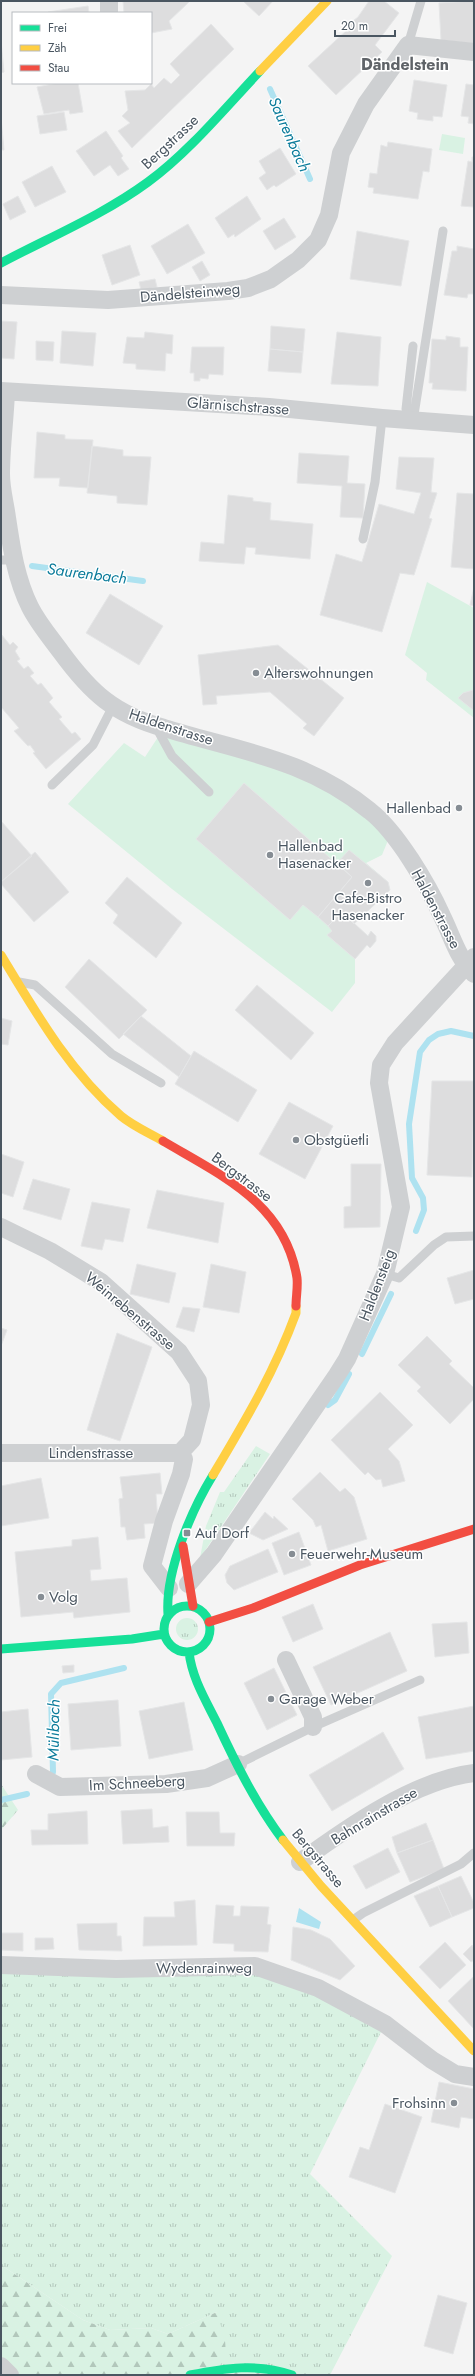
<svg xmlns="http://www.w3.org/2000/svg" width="475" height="2376" font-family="Jost,sans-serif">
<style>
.grass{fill:url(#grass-tufts)}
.forest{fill:url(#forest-firs)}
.green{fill:#d9f2e3}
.water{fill:#aee2f0}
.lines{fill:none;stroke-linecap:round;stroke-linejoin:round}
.stream{stroke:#aee2f0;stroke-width:6}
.building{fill:#ddddde;stroke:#e5e6e7}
.lane{stroke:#ced0d2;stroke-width:9}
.street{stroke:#ced0d2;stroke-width:18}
.fast{stroke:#16e098;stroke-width:9}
.slow{stroke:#ffcf43;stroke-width:9}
.jam{stroke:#f24e42;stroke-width:9}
.poi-dot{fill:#868d94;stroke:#fff;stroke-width:1.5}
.labels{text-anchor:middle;stroke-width:3;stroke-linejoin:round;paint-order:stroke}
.street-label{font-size:15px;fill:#4a5661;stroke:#fff}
.poi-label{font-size:15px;fill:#4a5661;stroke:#fff;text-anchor:start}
.neighbourhood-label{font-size:16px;font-weight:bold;fill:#5f6368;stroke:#fff}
.water-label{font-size:16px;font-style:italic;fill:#0c7c9b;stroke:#fff}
</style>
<defs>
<pattern id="grass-tufts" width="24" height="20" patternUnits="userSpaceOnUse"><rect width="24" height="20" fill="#d9f2e3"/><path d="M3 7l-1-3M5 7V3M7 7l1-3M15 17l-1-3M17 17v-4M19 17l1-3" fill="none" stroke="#b2c7bb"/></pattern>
<pattern id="forest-firs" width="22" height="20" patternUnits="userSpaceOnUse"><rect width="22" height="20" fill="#d9f2e3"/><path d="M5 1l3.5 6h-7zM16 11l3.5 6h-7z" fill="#b2c7bb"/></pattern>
</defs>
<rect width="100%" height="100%" fill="#f4f4f4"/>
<path class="grass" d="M256 1446 270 1454 200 1558 206 1526 220 1492H224Z
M176 1629a11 11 0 1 1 22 0a11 11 0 1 1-22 0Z
M1 1965 255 1966 385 2024 310 2174 392 2256 330 2375H292L218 2370 217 2312 168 2334 151 2328 110 2330 83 2320 1 2265Z"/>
<path class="forest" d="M1 1784 18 1810 1 1830Z
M1 2265 83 2320 110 2330 151 2328 168 2334 217 2312 225 2340 226 2355 218 2369 292 2375H9L1 2367Z"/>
<path class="green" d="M442 134 465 138 463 154 439 150Z
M427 582 474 608V718L426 680 427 673 405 655Z
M164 728 302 769 391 833 382 855 366 863 388 882 390 890 354 924 368 936 371 931 376 936V941L370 948 367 945 355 959V983L332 1012 172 889 68 804 124 743 145 757Z"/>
<path class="water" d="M299 1908 321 1922 319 1929 296 1922Z"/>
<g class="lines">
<path class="stream" d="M270 89 310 179
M32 566 143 581
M416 1231 424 1210 423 1198 412 1178 409 1124 420 1052 429 1040 438 1034 451 1031 474 1036
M362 1354 391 1294
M328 1405 335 1400 349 1374
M53 1772 51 1694 61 1683 124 1668
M1 1800 27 1794"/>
</g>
<path class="building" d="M123 1H189V2L169 21 172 29 151 33V13H124Z
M243 1H273L259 16Z
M369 1H384L399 13 375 45 382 52 336 95 308 66 347 30 344 28 358 17Z
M474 1V44L441 40 439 3Z
M88 6 89 13H48V12Z
M211 24 234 49 132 148 118 131 130 123 122 116 128 110 125 91 145 90 151 84 154 88 164 78 171 84 180 75 170 64Z
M1 41 4 72 1 73Z
M414 80 447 85 442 117 433 116V121L417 119 418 113 409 111Z
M58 83H78L83 112 70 114 69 110 44 114 37 87Z
M466 84 474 85V124L468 123 469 117 461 116Z
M64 112 67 130 40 134 37 116Z
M1 118 4 150H1Z
M106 131 123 156 121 158 129 169 118 176 110 165 94 176 76 151Z
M388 142 432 149 429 172 423 171 418 199 373 193 374 188 368 187 370 173 377 174 381 145 387 147Z
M280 148 296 174 276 187 274 185 267 190 259 178 266 173 259 161Z
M472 157H474V207L461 206 468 161 472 162Z
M52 166 66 192 35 207 22 182Z
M18 196 26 212 10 220 3 204Z
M247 196 261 219 235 237 234 234 228 238 215 218Z
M284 218 296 237 275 250 263 231Z
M188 224 205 253 167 274 151 246Z
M357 231 409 241 401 286 350 279Z
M130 245 140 275 112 285 102 255Z
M457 246 474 249V294H468L467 298 444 295 452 251H457Z
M202 261 210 275 200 281 192 267Z
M155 279 157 287 141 290 139 282Z
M1 321 17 322 14 359 1 358Z
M271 326 305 329 303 352 270 349Z
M62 331 96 333 93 366 60 363Z
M145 332 173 335 172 354 166 353 165 371 136 369V364L123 363 127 337 144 338Z
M337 332 381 337 378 386 331 384Z
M446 336 460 338V347H468L466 391 432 389 433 383H429L432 339 446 340Z
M36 341 54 342 53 361 36 360Z
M192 347H224L223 375 209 374 208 379 200 378V381H194V373H190Z
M270 349 303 352 301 373 268 371Z
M37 432 65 435V439L93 440 88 488 59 486 60 478H34Z
M92 446 123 450V456L151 457 147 505 117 503V496L87 493Z
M299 453 349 456 347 483 365 484 363 518 340 517 342 486 297 483Z
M399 457 434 458 431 492 437 493 429 518 432 519 414 575 400 573 382 632 320 615 336 554 362 562 379 504 414 514 421 493 396 489Z
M457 493 474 494V569L451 567Z
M228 495 253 498V501L271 503 270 520 313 524 310 559 255 554 256 548 246 547 244 564 199 561 201 542 224 544Z
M474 587V606L470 605Z
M110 594 163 626 139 665 86 633Z
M1 634 10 645 13 642 18 647 15 651 20 659 17 661 24 669 28 666 34 673 30 676 38 685 41 683 53 698 49 702 62 717 59 719 72 734 75 732 81 739 46 769 33 753 35 752 30 745 28 746 14 731 19 728 1 707Z
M278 645 344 698 314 736 303 728 307 724 270 692 216 696 217 704 203 705 198 655Z
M473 690 474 709 473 710 458 698 463 693Z
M244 783 352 877 318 917 303 905 290 920 196 839Z
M1 821 32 856 1 882Z
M349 850 388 882 390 890 354 924 342 912 328 926 318 917 352 877 337 863Z
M35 852 69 892 34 922 1 884V882Z
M127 877 182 923 156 958 113 923 118 915 105 903Z
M342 912 368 936 371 931 376 936V941L370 948 367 945 355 959 327 935 332 931 328 926Z
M89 959 147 1010 119 1039 65 987Z
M257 985 314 1033 291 1060 235 1010Z
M141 1016 191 1056 179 1077 123 1034Z
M1 1018 12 1021 8 1045 1 1044Z
M194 1051 257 1090 238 1122 175 1084Z
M432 1081H474L472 1177 427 1175Z
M289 1102 333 1126 305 1179 259 1154Z
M1 1154 24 1162 13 1197 1 1193Z
M351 1164H381L380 1227 344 1228V1207L351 1206Z
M33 1179 70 1189 61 1220 23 1209Z
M157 1190 224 1203 218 1243 147 1228Z
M92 1202 130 1209 123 1242 105 1239 102 1250 81 1246Z
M137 1264 176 1273 169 1303 130 1294Z
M211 1264 246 1272 239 1313 203 1307Z
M474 1270V1299L455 1304 447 1278Z
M183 1307 200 1309 194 1332 176 1327Z
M1 1328 7 1330 1 1346Z
M117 1333 152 1347 120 1441 87 1430Z
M427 1336 452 1361 449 1364 474 1388V1399L450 1424 417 1391 421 1387 398 1365Z
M380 1392 413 1425 388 1449 399 1461 405 1481 383 1487 381 1479 376 1480 368 1472 365 1475 331 1440Z
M320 1472 340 1492 345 1488 354 1497 367 1539 328 1551 321 1525 316 1527 313 1520 292 1499Z
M160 1473 162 1494H156L158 1523 144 1524 145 1538 127 1540 125 1527H121L119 1499 123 1498 120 1477Z
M41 1478 49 1518 1 1526V1486Z
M265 1512 273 1519 274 1516 288 1529 263 1540 249 1533Z
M299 1532 311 1565 284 1575 272 1543Z
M98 1537 101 1569 90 1570 91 1581 127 1578 130 1612 74 1618 73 1612 21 1617 15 1552 72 1546V1540Z
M268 1549 278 1572 234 1590 227 1583 225 1575 230 1566Z
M313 1604 323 1629 293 1642 282 1617Z
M467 1622 469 1653 435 1657 432 1624Z
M390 1632 407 1671 331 1705 313 1667Z
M74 1665V1672L63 1673 62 1666Z
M274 1668 297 1715 267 1730 244 1683Z
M118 1700 121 1746 71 1750 68 1704Z
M184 1702 193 1750 149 1759 139 1711Z
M474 1706V1751L426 1759 418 1717Z
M28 1709 32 1757 1 1760V1712Z
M383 1732 404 1769 332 1811 309 1775Z
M152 1809 153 1828 168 1826 169 1842 123 1844 121 1811Z
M87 1811 88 1844 32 1845 31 1830H48V1814Z
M186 1812H219L220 1833H235L234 1846H187Z
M426 1823 433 1840 397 1853 392 1837Z
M433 1840 444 1869 410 1882 397 1853Z
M388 1848 400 1872 366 1889 353 1866Z
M461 1876 474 1903V1908L452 1917 438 1886Z
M438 1886 452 1917 430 1927 414 1896Z
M195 1900 197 1945 143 1946 144 1917H175L174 1902Z
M216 1905 234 1906 233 1916H240L241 1906 269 1907 267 1924 271 1925 268 1952 234 1951V1944L213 1943Z
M117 1923V1936H121L122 1951 79 1950 77 1924Z
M293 1927 311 1930 330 1939 355 1966 340 1980 291 1960Z
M1 1933H23V1951L1 1950Z
M35 1938H53L54 1949 35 1950Z
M445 1942 466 1965 440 1989 419 1967Z
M472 1945 474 1948V1960L471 1962 463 1954Z
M474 1976V2029L448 2001Z
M439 2082 474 2089V2119L461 2117 459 2128 431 2122Z
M385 2104 422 2117 395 2193 349 2177 360 2147 369 2150Z
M438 2295 467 2303 453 2354 424 2346Z"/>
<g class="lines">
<path class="lane" d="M408 45 421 1
M406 409 413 346
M413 421 443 231
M363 539 375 482 382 418
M1 560H13
M156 727 172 756 209 792
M52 785 93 745 113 706
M19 982 35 985 112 1054 161 1083
M385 1274 399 1278 434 1245 446 1237 474 1236
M238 1764 313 1727 420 1680
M353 1920 363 1913 461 1864 474 1853"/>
<path class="street" d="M109 1V13
M1 295 108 300 228 291 248 288 271 279 298 260 318 240 329 215 341 153 366 104 408 45 474 52
M1 391 269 407 382 418 474 425
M6 392C5 419 1 447 1 474 1 487 4 499 6 511 11 544 15 577 30 607 38 623 50 637 61 652 91 693 114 714 164 728 239 751 307 759 370 811 397 832 428 885 442 916 452 936 458 959 474 974
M1 1227 50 1251 101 1282 179 1352 198 1381 201 1405 192 1440 180 1453 184 1459 181 1474 164 1521 152 1566 169 1588
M1 1453H180
M188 1584 214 1554 337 1375 347 1359 385 1274 401 1207 379 1083 381 1065 395 1043 474 957
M286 1660 313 1717V1727
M36 1774 60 1787 166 1784 207 1778 238 1764
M300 1862C348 1827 415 1780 474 1773
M1 1965 116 1969 255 1966 318 1988 385 2024 432 2060 455 2074 474 2077
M1 2366 10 2375"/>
<path class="fast" d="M1 263C50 237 103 215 148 182 188 153 226 107 260 71
M164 1629a23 23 0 1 1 46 0a23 23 0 1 1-46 0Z
M168 1614C165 1572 191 1511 213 1475
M1 1649 132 1639 164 1634
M189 1652C192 1678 205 1699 217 1723 236 1764 256 1804 283 1840
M190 2375C225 2368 257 2363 292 2375"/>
<path class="slow" d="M260 71 327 1
M1 955C36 1013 69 1071 121 1116 133 1126 149 1133 163 1141
M213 1475C245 1421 274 1373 296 1313V1306
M283 1840 321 1886 474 2051"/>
<path class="jam" d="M163 1141C222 1176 285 1203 297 1278 298 1287 296 1297 296 1306
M183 1546 193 1606
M209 1622 253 1608 360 1565 474 1529"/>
</g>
<g class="poi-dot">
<circle cx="256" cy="673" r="4"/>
<circle cx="459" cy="808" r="4"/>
<circle cx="270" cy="855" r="4"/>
<circle cx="368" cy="883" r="4"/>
<circle cx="296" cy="1140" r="4"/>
<rect x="183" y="1529" width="8" height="8" rx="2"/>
<circle cx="292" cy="1554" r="4"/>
<circle cx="41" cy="1597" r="4"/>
<circle cx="271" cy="1699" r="4"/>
<circle cx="454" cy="2103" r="4"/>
</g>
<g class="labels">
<g class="street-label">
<text transform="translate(170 142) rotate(-43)" y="5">Bergstrasse</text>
<text transform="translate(190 293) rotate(-5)" y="5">Dändelsteinweg</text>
<text transform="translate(238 406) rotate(4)" y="5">Glärnischstrasse</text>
<text transform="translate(171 727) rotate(18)" y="5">Haldenstrasse</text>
<text transform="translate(436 909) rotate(62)" y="5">Haldenstrasse</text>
<text transform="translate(242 1177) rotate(37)" y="5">Bergstrasse</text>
<text transform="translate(377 1285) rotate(-69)" y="5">Haldensteig</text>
<text transform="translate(130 1311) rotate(40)" y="5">Weinrebenstrasse</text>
<text x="91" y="1458">Lindenstrasse</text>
<text transform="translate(137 1783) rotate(-3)" y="5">Im Schneeberg</text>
<text transform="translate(374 1816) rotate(-31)" y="5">Bahnrainstrasse</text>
<text transform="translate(318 1858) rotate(50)" y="5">Bergstrasse</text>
<text x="204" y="1973">Wydenrainweg</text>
</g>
<g class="poi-label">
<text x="264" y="678">Alterswohnungen</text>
<text x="451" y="813" text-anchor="end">Hallenbad</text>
<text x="278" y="851">Hallenbad<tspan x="278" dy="17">Hasenacker</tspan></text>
<text x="368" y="903" text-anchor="middle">Cafe-Bistro<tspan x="368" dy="17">Hasenacker</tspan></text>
<text x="304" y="1145">Obstgüetli</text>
<text x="195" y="1538">Auf Dorf</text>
<text x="300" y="1559">Feuerwehr-Museum</text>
<text x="49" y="1602">Volg</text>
<text x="279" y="1704">Garage Weber</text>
<text x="446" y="2108" text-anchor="end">Frohsinn</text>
</g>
<g class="neighbourhood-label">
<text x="405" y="70">Dändelstein</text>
</g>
<g class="water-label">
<text transform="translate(290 134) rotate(66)" y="6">Saurenbach</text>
<text transform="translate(87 573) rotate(7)" y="6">Saurenbach</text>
<text transform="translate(53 1730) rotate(-89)" y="6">Mülibach</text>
</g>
</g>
<rect width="475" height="2376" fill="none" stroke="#4a5661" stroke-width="4"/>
<rect x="12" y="12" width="140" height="72" fill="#ffffff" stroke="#b7bbc0"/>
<rect x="20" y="25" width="20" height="6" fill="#16e098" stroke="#b7bbc0"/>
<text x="48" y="32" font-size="12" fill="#4a5661">Frei</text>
<rect x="20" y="45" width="20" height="6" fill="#ffcf43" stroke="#b7bbc0"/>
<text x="48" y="52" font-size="12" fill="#4a5661">Zäh</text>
<rect x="20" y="65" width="20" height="6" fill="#f24e42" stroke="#b7bbc0"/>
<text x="48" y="72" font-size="12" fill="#4a5661">Stau</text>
<path d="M335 30v6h60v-6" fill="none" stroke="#4a5661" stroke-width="2"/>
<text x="341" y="30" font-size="12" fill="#4a5661" stroke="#ffffff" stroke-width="3" paint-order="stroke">20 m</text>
</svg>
